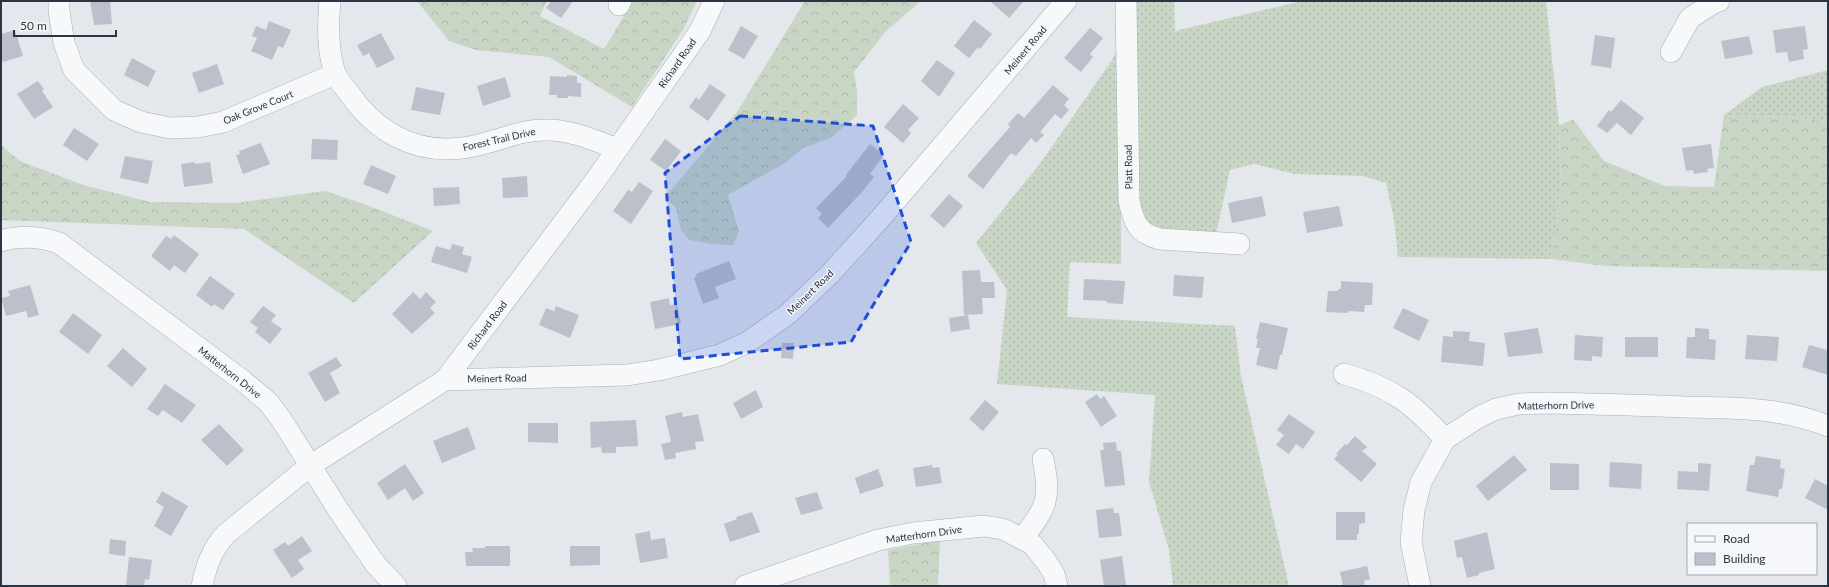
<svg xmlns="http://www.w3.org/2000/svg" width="1829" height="587" font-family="Lato,sans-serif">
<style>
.grass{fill:url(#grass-dots)}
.forest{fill:url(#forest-crowns)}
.building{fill:#bbc0ca}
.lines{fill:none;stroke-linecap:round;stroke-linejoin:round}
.minor-casing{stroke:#a9aeb7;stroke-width:22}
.minor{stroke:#f7f8fa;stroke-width:21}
.marked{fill:#1d4ed8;fill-opacity:0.2;stroke:#1d4ed8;stroke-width:3;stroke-dasharray:8 5;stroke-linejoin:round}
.labels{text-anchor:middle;stroke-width:3;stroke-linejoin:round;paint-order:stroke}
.street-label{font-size:10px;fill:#2b3445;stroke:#f4f6f9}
</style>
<defs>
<pattern id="grass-dots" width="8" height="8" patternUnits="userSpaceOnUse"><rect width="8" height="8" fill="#c9d6c5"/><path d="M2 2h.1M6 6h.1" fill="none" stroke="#adb8ab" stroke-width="1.8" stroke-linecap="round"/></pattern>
<pattern id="forest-crowns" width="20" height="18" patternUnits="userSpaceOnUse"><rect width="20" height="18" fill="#c9d6c5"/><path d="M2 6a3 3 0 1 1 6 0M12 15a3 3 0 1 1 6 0" fill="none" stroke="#adb8ab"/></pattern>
</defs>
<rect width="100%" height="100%" fill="#e4e7ec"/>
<path class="grass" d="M1133 1H1174L1175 31 1302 1H1546L1559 126 1561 191 1551 259 1398 257 1394 219 1386 183 1363 176 1295 174 1254 164 1230 170 1216 234 1155 230 1139 216Z
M1121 43V264L1070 262 1067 317 1235 326 1241 376 1289 586H1173L1169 550 1149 482 1155 395 997 384 1007 290 976 243 1042 161 1112 60Z
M1828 70V123L1800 117 1724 115 1762 87Z"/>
<path class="forest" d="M417 1H547L540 16 604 49 633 1H697L683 30 632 107 549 57 476 50 449 41Z
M805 1H921L885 32 854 72 857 90V115L831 138 803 148 785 163 728 195 739 231 733 245 711 244 689 240 681 230 676 208 665 197 737 112Z
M1724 115 1800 117 1828 123V271L1606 266 1551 259 1561 191 1559 126 1573 119 1604 161 1665 186 1714 187Z
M1 145 20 161 83 185 150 202 235 203 326 191 372 207 433 231 354 303 244 229 1 220Z
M940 540 938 586H890L888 550Z"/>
<path class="building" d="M90 1H110L112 24 94 25Z
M551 1H573L561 18 546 8Z
M990 1H1024L1009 18Z
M974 20 992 34 980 49 978 47 969 58 954 46Z
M269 21 291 30 283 48 278 46 272 60 251 51 257 38 252 36 256 26 266 30Z
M741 26 758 36 744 59 728 50Z
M1805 26 1808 49 1803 50 1804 59 1789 62 1787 52 1776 53 1773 30Z
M1090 28 1103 38 1090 54 1093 57 1081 72 1064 58Z
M15 30 23 56 3 62 1 56V34Z
M381 33 395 59 377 68 369 53 363 56 357 45Z
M1595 35 1615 38 1611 68 1591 65Z
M1749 36 1753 54 1725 59 1721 41Z
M132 58 156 71 148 87 124 75Z
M937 60 955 73 939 97 921 81Z
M217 64 224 84 199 93 192 73Z
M567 75 577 76V83H581V97L568 96V98H557V95H549L550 76 567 77Z
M505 77 511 97 483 106 477 86Z
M38 81 44 89 42 91 53 107 34 119 17 94Z
M710 84 726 95 708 121 689 107 696 97 699 100Z
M1053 85 1069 99 1064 105 1069 110 1061 119 1055 114 1040 132 1044 135 1036 143 1031 138 1016 156 1011 153 983 189 967 176 1010 127 1008 124 1018 113 1024 118Z
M416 87 445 93 440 115 411 110Z
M1621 100 1644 118 1631 135 1617 123 1607 133 1597 126 1609 110 1611 112Z
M903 104 919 118 908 130 911 133 903 143 884 127Z
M74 128 99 144 87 161 63 145Z
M312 139 338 140 337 160 311 159Z
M665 139 681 151 666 171 650 160Z
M261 143 270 164 243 174 236 155 240 154 239 151Z
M870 144 884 155 870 174 874 177 863 191 828 228 818 218 822 214 816 208 847 176 846 175Z
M1711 144 1714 168 1707 169 1708 172 1694 174 1693 170 1686 171 1682 148Z
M125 156 153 161 148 184 120 178Z
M194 162 195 164 210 162 213 183 184 187 181 164Z
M371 165 396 176 388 194 363 184Z
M527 176 528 197 503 198 502 178Z
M639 182 653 191 631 224 613 211 628 190 632 192Z
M459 187 460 204 434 206 433 188Z
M949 194 963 206 944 228 930 216Z
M1262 196 1266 216 1232 223 1228 203Z
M1339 206 1343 226 1307 233 1303 212Z
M174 235 199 254 185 273 174 265 170 271 151 256 166 236 171 239Z
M452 244 464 247 462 254 472 257 467 273 431 262 436 246 450 250Z
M729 261 736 279 715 287 719 298 703 304 694 278 697 276 696 274Z
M980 270 981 282H994L995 298H982L983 314 964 315 962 271Z
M1174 275 1204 277 1202 298 1173 296Z
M210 276 235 294 223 310 214 304 212 307 196 295Z
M1084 279 1125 281 1123 304 1107 303V301L1083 300Z
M1341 281 1373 283 1372 305H1365L1364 312 1348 311V313L1326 312 1328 291H1338V289H1341Z
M30 285 39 315 28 318 26 311 6 316 1 298 10 296 8 291Z
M413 292 420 299 426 292 436 302 430 308 435 313 412 334 392 314Z
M669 298 670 305 677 304 681 324 655 329 650 302Z
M263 306 276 315 271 321 282 329 270 344 255 332 258 328 250 322Z
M556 306 579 315 570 338 539 325 546 308 554 311Z
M1403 308 1429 320 1419 341 1393 328Z
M73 313 102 335 88 354 59 332Z
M968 315 970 329 951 332 949 318Z
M1260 322 1288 328 1282 355H1280L1277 370 1256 365 1260 348H1256L1258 339H1256Z
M1538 328 1543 353 1508 357 1504 333Z
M1695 328 1709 329V339L1716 340 1715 360 1686 358 1687 337H1695Z
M1453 331 1470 332 1469 341 1485 343 1483 366 1441 362 1443 336 1453 337Z
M1575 335 1603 337 1602 357 1592 356V361L1574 360Z
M1747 335 1779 337 1777 361 1745 359Z
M1625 337H1658V357H1625Z
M782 343H794L793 359 781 358Z
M1809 345 1828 350V375L1802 367Z
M123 348 147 369 132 387 107 366Z
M336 357 342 366 330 373 340 393 325 402 308 373Z
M165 384 196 405 182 423 163 410 158 416 147 409Z
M756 390 763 407 741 419 733 403Z
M1097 394 1100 399 1104 396 1117 416 1101 427 1085 402Z
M985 400 999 412 983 431 969 419Z
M682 412 683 417 698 414 704 441 695 442 696 449 675 453 676 458 665 460 661 444 671 442 665 416Z
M1289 414 1315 432 1303 449 1296 444 1289 454 1276 445 1284 435 1277 430Z
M636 420 638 446 616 447V453H602L601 447 591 448 590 422Z
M528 423H558V443L528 442Z
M219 424 244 450 227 466 201 440Z
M468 427 476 449 442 463 433 441Z
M1355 436 1367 447 1362 451 1377 464 1361 482 1334 459 1338 455 1336 454 1345 444 1347 445Z
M1116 442 1117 451H1121L1125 485 1105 487 1100 450H1104L1103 443Z
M1514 455 1527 470 1488 501 1476 486Z
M1756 456 1781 460 1780 468 1785 469 1782 489H1779L1778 497 1746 491 1750 465H1754Z
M1610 462 1642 464 1641 489 1609 487Z
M1550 463 1579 464V490H1550Z
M1698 463 1711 464 1709 491 1677 489 1678 471 1698 472Z
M405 464 424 493 413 501 405 488 388 500 377 483Z
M932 465 933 468 939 467 942 483 916 487 913 468Z
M878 469 884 486 860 494 855 478Z
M1815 479 1828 486V510L1805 498Z
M162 491 188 506 171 536 154 526 164 507 156 502Z
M817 492 823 509 801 515 795 498Z
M1113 508 1114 513H1119L1122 536 1099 538 1096 510Z
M752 512 760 532 730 542 724 524 737 519 736 517Z
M1336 512H1365V523L1359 524V534H1357V540H1336Z
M650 531 651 540 665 538 668 558 640 563 635 534Z
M1487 532 1495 569 1479 573V575L1467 578 1462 557 1457 558 1454 541Z
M302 536 312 551 298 560 304 569 292 578 273 550 285 542 288 546Z
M110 539 126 541 125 556 109 554Z
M485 546H510V566H466L465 552H473L472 548H485Z
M570 546H600V565L570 566Z
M1122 556 1126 586H1104L1100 560Z
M129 557 152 560 149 580 145 579 144 586H126Z
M1367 566 1370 579 1364 581 1365 586H1343L1340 572Z"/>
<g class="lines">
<g class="minor-casing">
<path id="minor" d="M59 1V11L64 43 74 70 114 110 141 122 170 128 198 127 223 122 335 74
M330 1C328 24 327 50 335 73 338 80 344 87 349 93 375 131 414 154 462 148 490 145 516 130 544 130 569 129 594 140 617 149
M1126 1 1129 201C1134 223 1137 233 1160 239L1239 244
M619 5 621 1
M1671 52 1690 18 1715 2 1719 1
M1 241C21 235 39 236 59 243L243 381 268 402 281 419 339 511 376 565 396 586
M1344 374C1392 387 1413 404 1445 439
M445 380 627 375 659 370 720 355 748 342 788 314 830 274 879 220 1066 1
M1023 538C1047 507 1051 498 1043 459
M202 586C206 566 212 549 226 534L311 465 445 380 595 181 700 31 714 1
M745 586 878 540 913 533 984 526 1003 529 1032 544 1046 561 1054 574 1057 586
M1420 586 1411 542 1414 510 1421 482 1445 439 1479 417 1496 409 1519 404 1548 403C1594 404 1639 405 1685 407 1735 408 1780 407 1828 426"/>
</g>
<use href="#minor" class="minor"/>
</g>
<path class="marked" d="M740 116 873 126 911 242 851 342 680 359 665 173Z"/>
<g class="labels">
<g class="street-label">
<text transform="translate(1025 50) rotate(-50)" y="4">Meinert Road</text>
<text transform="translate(677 63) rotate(-55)" y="4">Richard Road</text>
<text transform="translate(258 107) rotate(-22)" y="4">Oak Grove Court</text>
<text transform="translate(499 139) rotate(-13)" y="4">Forest Trail Drive</text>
<text transform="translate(1128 167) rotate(-91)" y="4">Platt Road</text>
<text transform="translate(810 292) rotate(-44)" y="4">Meinert Road</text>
<text transform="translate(487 325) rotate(-53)" y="4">Richard Road</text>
<text transform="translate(230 372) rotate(38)" y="4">Matterhorn Drive</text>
<text transform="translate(497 378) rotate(-1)" y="4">Meinert Road</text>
<text transform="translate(1556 405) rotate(-1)" y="4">Matterhorn Drive</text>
<text transform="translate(924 534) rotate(-8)" y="4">Matterhorn Drive</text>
</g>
</g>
<rect width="1829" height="587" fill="none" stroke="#2b3445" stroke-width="4"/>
<rect x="1687" y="523" width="130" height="52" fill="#f4f6f9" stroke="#a4a8b1"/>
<rect x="1695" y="536" width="20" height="6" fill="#f7f8fa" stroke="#a4a8b1"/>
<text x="1723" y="543" font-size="12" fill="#2b3445">Road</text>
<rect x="1695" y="553" width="20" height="12" fill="#bbc0ca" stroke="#a4a8b1"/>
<text x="1723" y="563" font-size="12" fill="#2b3445">Building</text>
<path d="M14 30v6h102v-6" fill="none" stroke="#2b3445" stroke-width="2"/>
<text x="20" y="30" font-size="12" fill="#2b3445" stroke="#f4f6f9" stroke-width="3" paint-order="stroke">50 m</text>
</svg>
